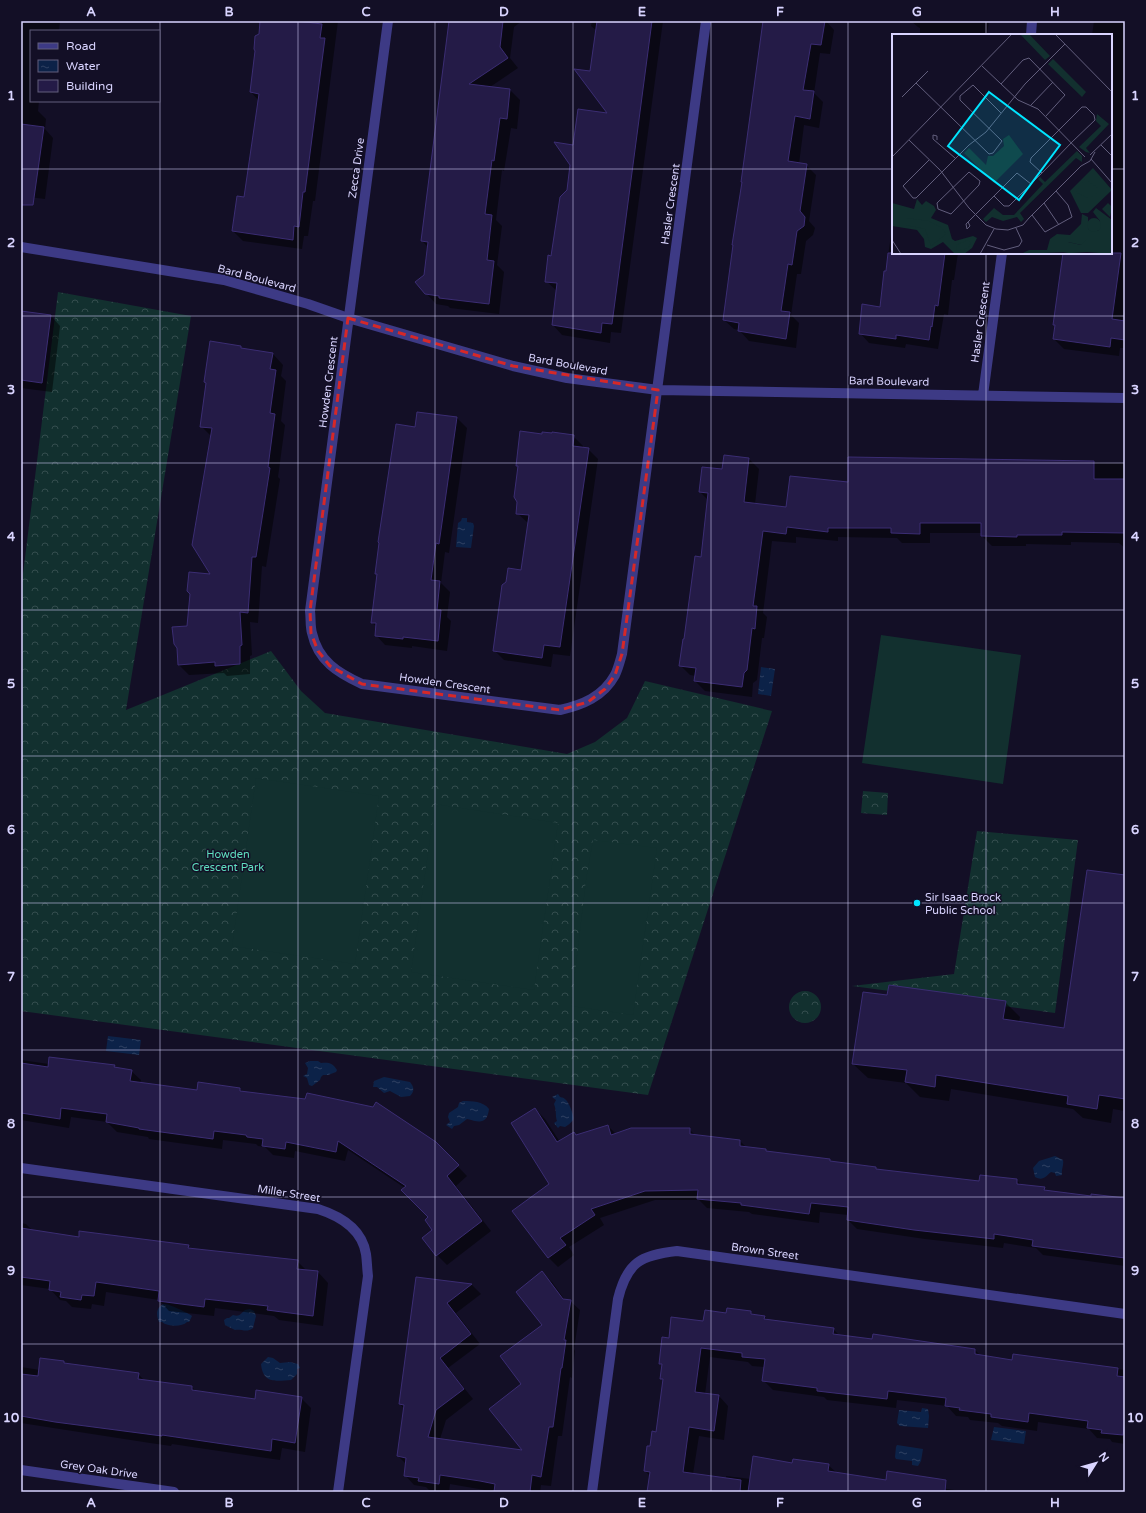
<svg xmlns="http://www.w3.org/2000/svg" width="1146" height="1513" font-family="'Varela Round',sans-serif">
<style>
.forest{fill:url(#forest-crowns)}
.pitch{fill:#12302f}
.water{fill:url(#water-ripples)}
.shadow{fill:#0007}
.building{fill:#241b47;stroke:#3b2d73}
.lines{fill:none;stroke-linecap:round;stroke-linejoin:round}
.minor{stroke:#3d3a85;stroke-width:10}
.marked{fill:none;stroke:#d62828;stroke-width:3;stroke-dasharray:8 5;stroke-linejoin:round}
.grid{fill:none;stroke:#d9d4ff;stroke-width:1;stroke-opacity:0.55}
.poi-dot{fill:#00e5ff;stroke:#130f26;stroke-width:1.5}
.labels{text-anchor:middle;stroke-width:3;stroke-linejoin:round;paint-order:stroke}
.street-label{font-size:11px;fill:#d9d4ff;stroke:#130f26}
.park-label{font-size:11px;fill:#5fe0c0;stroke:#130f26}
.poi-label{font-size:11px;fill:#d9d4ff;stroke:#130f26;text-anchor:start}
.inset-road{fill:none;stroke:#625e7d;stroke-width:1}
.view{fill:#00e5ff;fill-opacity:0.15;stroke:#00e5ff;stroke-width:2}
.inset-edge{fill:none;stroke:#d9d4ff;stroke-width:2}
.neatline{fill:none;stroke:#d9d4ff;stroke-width:1.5}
.grid-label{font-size:13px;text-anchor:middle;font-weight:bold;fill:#d9d4ff}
</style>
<defs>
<pattern id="forest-crowns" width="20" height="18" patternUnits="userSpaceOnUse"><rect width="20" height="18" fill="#12302f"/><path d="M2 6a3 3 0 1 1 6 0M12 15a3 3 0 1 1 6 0" fill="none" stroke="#344d4e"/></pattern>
<pattern id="water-ripples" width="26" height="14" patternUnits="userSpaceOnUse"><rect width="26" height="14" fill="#0c2248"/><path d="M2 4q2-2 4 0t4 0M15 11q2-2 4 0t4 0" fill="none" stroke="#2f4163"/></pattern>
</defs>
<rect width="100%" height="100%" fill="#130f26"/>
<path class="forest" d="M58 292 191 316 126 710 271 651 301 691 325 713 567 754 595 742 627 718 645 681 772 711 648 1095 21 1011V590Z
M863 791 888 793 887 815 861 813Z
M977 831 1078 840 1055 1013 852 986 954 974Z
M789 1007a16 16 0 1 1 32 0a16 16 0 1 1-32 0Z"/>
<path class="pitch" d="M881 635 1021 655 1003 784 862 763Z
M256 778 379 796 355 964 232 946Z
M435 804 558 823 534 990 411 972Z
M593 840 657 848 633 1015 571 1006 586 880Z"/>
<path class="water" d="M462 518H467V522L473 523 474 526 471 548 456 547 458 523 461 521Z
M761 667 775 669 771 696 758 694Z
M108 1036 141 1040 139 1055 106 1051Z
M310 1061H318L321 1063C328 1062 333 1063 337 1070L336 1072 328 1075H323L321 1077 320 1080 312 1086 309 1085 307 1078 303 1076 307 1074 308 1068 305 1063Z
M384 1077 410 1082C414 1087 415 1091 410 1096L401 1097 390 1091 384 1093 377 1087H373L374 1081Z
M558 1094 560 1097C563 1098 563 1097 566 1100 569 1103 575 1117 573 1120 571 1123 568 1125 565 1127L560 1126 558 1128 554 1123 557 1121C555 1115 557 1112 554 1104L556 1100 552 1097Z
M463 1101C472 1101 483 1101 489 1109 487 1125 479 1122 467 1119L459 1125 454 1126 452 1129 446 1125 450 1122 448 1117 449 1113 458 1107 459 1103Z
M1055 1156 1063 1160C1064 1166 1061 1169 1062 1175L1056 1176 1055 1173 1051 1172C1045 1177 1043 1181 1035 1177L1033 1168 1039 1161Z
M164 1304C170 1304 188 1313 192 1316L189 1322H187C182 1327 168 1327 162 1322H159C156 1315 156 1307 164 1304Z
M250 1309 254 1311 256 1316 253 1328C247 1333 242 1329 235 1330L225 1325 224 1320 227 1318H229L233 1315C240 1317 240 1314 245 1310Z
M268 1357 273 1358 280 1363 290 1362 298 1364 300 1368 297 1369V1374L291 1380C276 1381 263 1384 261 1364Z
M922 1408 928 1409 929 1416 928 1428 900 1426 897 1423 899 1410 921 1412Z
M994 1427 1026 1431 1024 1444 991 1440Z
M897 1445 923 1449 921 1461 918 1466 912 1465V1461L896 1459 895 1457 896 1447Z"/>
<path class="shadow" d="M21 21H60L59 31H31V101H39L38 111 46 119 45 129 53 138 45 199 21 196Z
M261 21H338L315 201H313L308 236H304L302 249 243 241 233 231 245 199 259 101 251 92Z
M451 21H522L514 27 510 58 518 68 490 87 510 90 520 100 517 129 511 128 504 171 502 170 496 220 502 226 497 265 504 272 499 314 450 308 448 306 436 304 426 293 425 276 428 247 422 241Z
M592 21H663L621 333 611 332 610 343 562 335 553 325 557 291 546 281 568 190 574 146 609 114 591 72 597 31 591 26Z
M764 21H826L834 30 830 54 820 53 814 93 823 102 819 128 804 125 799 164 806 165 816 175 809 221 815 228 813 235 806 241 801 274H797L791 315 799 323 796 348 749 341 739 330 734 329 724 320Z
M911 21H989L987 35H920V28L918 27Z
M1094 21H1125V232L1124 243H1125V301L1122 322H1125V348H1120L1119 356 1064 349 1054 339 1056 326 1055 325 1064 253H1111V35H1092Z
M893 220V253H958L954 280H952L948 315 944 314 938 349 906 344 905 348 869 343 860 333 881 308Z
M21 312 51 316 60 326 52 392 21 388Z
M241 347 243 350 273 354 283 365 281 376 286 381 281 421 285 425 278 477 280 479 266 567 262 566 258 623 250 622 252 655 250 656V674L227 676 224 673 189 675 179 665 178 647 212 575V437L201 426Z
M418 413 457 418 467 428 449 553 445 552 441 583 450 592 447 617 451 621 447 651 412 646V648L385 645 376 635 377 627 372 623 378 576 376 574 415 428Z
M542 435 573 436 583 446V449H588L598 459 570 656 553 654 551 667 504 660 494 650 522 571 528 523 517 513 519 468 517 466Z
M724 456 749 459 759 469 755 504 787 508 849 483V458L1125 463V548L1119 543 1071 542V545L1026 544V546H992L982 536V533H930V543H902L897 538 838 537V541L796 537V543L772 541 763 613 767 617 764 638H762L757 680 753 683 752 697 705 691 695 681 696 676 690 675 680 665 702 558 708 500 700 492 723 470Z
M1125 876V1111L1113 1109 1111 1123 1083 1118 1073 1109 951 1089 949 1101 920 1097 906 1083 868 1078 853 1064 888 997 1005 1002 1020 1017 1019 1022 1065 1029Z
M21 1060 49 1064 114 1066 116 1069 131 1071 141 1080 140 1083 198 1092 240 1089 243 1092 435 1143 467 1176 456 1186 491 1231 447 1265 437 1255 434 1230 429 1217 405 1188 348 1150 345 1161 295 1151 294 1158 273 1155 265 1147 258 1146 256 1144 223 1140 222 1149 149 1139 148 1137 117 1132 107 1122 71 1117 69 1128 21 1120Z
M535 1109 545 1119 560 1142 608 1126 616 1134 689 1129 696 1136 740 1141 747 1148 766 1150 767 1152 830 1160 832 1162 876 1168 879 1171 980 1182 1017 1180 1022 1186 1044 1188 1047 1191 1092 1197 1125 1199V1266L1043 1255 1036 1248 1004 1243 1003 1248 925 1239 857 1229 848 1220V1215L820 1212 819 1223 752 1214 749 1212 707 1208 699 1200H655L600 1218 604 1225 569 1247 574 1255 558 1267 549 1258 514 1211 550 1184Z
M21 1223 26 1224 33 1231 79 1238 188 1246 191 1249 297 1261 307 1271 318 1272 328 1283 323 1326 279 1320 274 1316 215 1308 214 1316 169 1311 159 1300 106 1292 104 1306 92 1304 91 1309 72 1307 66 1301 60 1300 50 1289 21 1285Z
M542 1273 552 1282 565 1300 570 1301 580 1310 574 1349 575 1351 572 1378 570 1377 562 1436H558L551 1486 541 1485 540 1492H496L450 1484 449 1492H441L429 1490 426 1487 414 1485 405 1475 406 1464 398 1456 404 1409 400 1404 417 1278 472 1285 481 1294 456 1313 480 1344 448 1368 473 1399 446 1420 440 1439 524 1451 523 1384 543 1325Z
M751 1312 753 1315 764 1316 768 1320 833 1329 840 1336 975 1350 981 1356 1013 1361 1014 1356 1125 1370V1444L1112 1442 1110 1439 1097 1438 1089 1429 1038 1422 1037 1431 1002 1426 998 1423 970 1420 968 1417 956 1416 947 1406 897 1400 896 1408 827 1400 824 1397 773 1390 763 1380 765 1367 752 1366 748 1362 710 1357 705 1394 719 1396 728 1406 724 1440 699 1436 693 1474 726 1479V1476L751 1479 793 1464 828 1465 837 1473 968 1492H648L650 1476 645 1471 651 1447 657 1433 664 1381 661 1378 663 1366 660 1363 670 1339 704 1322 727 1314Z
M64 1362 66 1365 138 1374 145 1381 192 1387 197 1392 256 1400 301 1398 311 1408 305 1452 282 1448 280 1460 172 1444 171 1446 150 1443 21 1423V1367L40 1370Z"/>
<path class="building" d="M260 21H297L322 24 320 38H325L305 192H303L299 227 294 226 293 240 232 231 237 196 244 197 259 94 250 92 255 51 254 49 255 36 259 34Z
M449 21H503L500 47 508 58 469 84 510 89 507 119 500 118 494 161 492 160 485 214 492 215 487 260 494 261 489 304 439 298V296L425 294 415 282 424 275 428 242 421 241Z
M597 21H652L612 324 602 323 601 333 552 325 557 283 545 282 548 255 551 256 560 197 567 190 570 165 554 142 573 145 578 109 607 113 574 69 590 71Z
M763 21H825L821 45 811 44 803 90 814 91 810 119 795 116 788 161 807 164 800 211 805 217 804 226 797 231 792 265 788 264 781 311 790 312 786 339 738 331 739 323 723 320 733 245H732L742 182H741Z
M21 124 44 127 33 205H21Z
M888 253H945L938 306 935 305 932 327 931 326 929 340 896 335V339L859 334 862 304 880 307 884 271H886Z
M1063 253H1121L1112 319 1125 321V340L1111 338 1110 347 1053 339 1055 325H1053Z
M21 311 51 315 42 383 21 380Z
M210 341 241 346V348L273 353 270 369 276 370 270 413 275 414 268 467 270 468 256 557H252L248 613 240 612 242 645 240 646V664L215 666V662L178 665 177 648 174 644 172 627 187 626 190 594 187 591 189 572 210 574 192 545 212 428 200 427 206 383 204 382Z
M417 412 457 417 439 544 436 543 431 580 440 581 437 610H441L438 641 403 637V639L375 636 376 623H371L377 574H375L379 543 378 542 396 424 415 427Z
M520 431 542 434V432L552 433V432L574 435 573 446 589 448 560 647 544 645 542 658 493 651 502 585 506 582 508 568 521 570 529 515 516 514 517 502 514 497 518 466H516Z
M724 455 749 458 744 502 786 507 790 476 848 482V457L1094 461V479H1125V533L1062 532V535H1017V537L981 536V523H920V534L891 533V528H828V532L787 527 786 534 763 531 753 606H757L755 629 752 628 747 670 744 673 742 687 694 681 696 668 679 666 683 639H684L695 556 701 557 708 493 699 492 702 467 722 469Z
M1087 870 1125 875V1099L1099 1095 1097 1109 1067 1104 1068 1096 936 1075 935 1087 905 1082 907 1070 852 1064 863 992 887 995 889 985 1006 1001 1003 1019 1064 1028Z
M49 1057 115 1065 114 1067 132 1070 130 1081 197 1090 198 1082 240 1088V1091L305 1099 307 1093 373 1107 376 1102 436 1142 459 1165 447 1176 482 1221 436 1256 422 1238 432 1230 425 1220 428 1217 401 1190 406 1186 338 1141 336 1152 286 1142 285 1149 262 1146 263 1139 247 1137 246 1135 214 1131 213 1139 139 1129V1128L106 1122 107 1114 61 1108 60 1119 21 1113V1063L48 1067Z
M535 1108 557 1142 574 1132 576 1135 608 1125 611 1135 631 1128H690V1134L740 1140V1146L766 1149V1151L830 1159V1161L876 1167V1169L979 1181 980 1175 1017 1179V1184L1045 1187 1044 1190 1091 1196V1194L1125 1198V1258L1032 1246 1033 1240 994 1234V1239L914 1230 847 1220 848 1207 811 1203 809 1214 741 1205V1203L697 1199 698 1190 645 1191 591 1209 595 1215 560 1238 566 1245 548 1258 512 1211 549 1184 511 1123Z
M21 1228 79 1237V1231L189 1245 188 1248 298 1260 297 1269 318 1271 313 1316 267 1310 268 1306 205 1299 204 1307 158 1301 159 1291 96 1282 94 1296 82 1295 81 1300 60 1297 61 1292 49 1290 50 1281 21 1277Z
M542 1271 563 1299 571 1300 564 1340H566L562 1368H561L553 1427H549L541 1477 532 1475 530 1492H494L495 1484 480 1481 440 1475 439 1484 418 1481 419 1478 404 1476 406 1458 397 1456 404 1405 399 1404 416 1277 472 1284 447 1303 471 1334 440 1358 464 1389 436 1410 428 1437 522 1450 489 1409 521 1384 500 1356 542 1325 516 1292Z
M727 1308 751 1311V1314L765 1316 764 1319 834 1328 833 1334 872 1339 873 1334 975 1349V1354L1012 1360 1013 1354 1118 1368 1117 1376 1125 1377V1418L1123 1435 1101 1433 1102 1430 1087 1428 1088 1421 1029 1413 1028 1422 991 1417V1414L959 1410 960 1408 945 1406 946 1398 888 1391 887 1399 817 1391V1388L762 1381 765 1359 742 1357V1353L701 1348 695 1392 719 1395 714 1431 689 1427 683 1472 741 1480 740 1492H647L650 1472 644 1471 647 1446H650L652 1431 656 1432 663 1379H660L662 1364H659L662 1337 669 1338 671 1317 703 1321 705 1310 726 1313Z
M40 1358 64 1361V1363L139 1373 138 1379 192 1386V1390L255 1399 256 1390 302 1397 295 1443 272 1439 271 1451 162 1435V1436L55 1422 21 1416V1374L38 1376Z
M753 1456 792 1463 793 1459 829 1464 828 1471 886 1480 887 1471 946 1480 945 1492H748Z"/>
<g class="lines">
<path class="minor" d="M388 21 310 611C311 618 310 626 312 633 318 661 338 673 362 684L560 710C582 705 603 697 615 675 618 669 620 661 622 654L706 21
M1031 35 1032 21
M21 247 224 280 308 304 348 318 513 366 567 378 658 390 1125 398
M983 395 1002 253
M21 1168 318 1209C340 1216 362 1229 366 1254 367 1261 367 1268 368 1276L338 1492
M21 1470 174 1492
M592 1492 618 1299C627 1262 641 1255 677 1251L1125 1314"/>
</g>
<path class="marked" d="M348 318 513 366 658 390 622 654 615 675 605 689 588 702 560 710 362 684 330 666 318 651 311 633 310 611Z"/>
<path class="grid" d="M160 21V1492M298 21V1492M435 21V1492M573 21V1492M711 21V1492M848 21V1492M986 21V35M21 169H893M1111 169H1125M986 253V1492M21 316H1125M21 463H1125M21 610H1125M21 756H1125M21 903H1125M21 1050H1125M21 1197H1125M21 1344H1125"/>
<circle class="poi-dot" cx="917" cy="903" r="4"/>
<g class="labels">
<g class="street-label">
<text transform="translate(356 168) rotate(-82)" y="4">Zecca Drive</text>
<text transform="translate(670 204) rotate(-82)" y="4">Hasler Crescent</text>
<text transform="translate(257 278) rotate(15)" y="4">Bard Boulevard</text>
<text transform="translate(980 322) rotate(-82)" y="4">Hasler Crescent</text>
<text transform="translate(568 364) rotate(10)" y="4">Bard Boulevard</text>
<text transform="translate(889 381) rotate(1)" y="4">Bard Boulevard</text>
<text transform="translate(328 382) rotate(-83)" y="4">Howden Crescent</text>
<text transform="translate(445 683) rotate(8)" y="4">Howden Crescent</text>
<text transform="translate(289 1193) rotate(9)" y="4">Miller Street</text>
<text transform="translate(765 1251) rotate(8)" y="4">Brown Street</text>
<text transform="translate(99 1469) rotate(8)" y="4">Grey Oak Drive</text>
</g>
<g class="park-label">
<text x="228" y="858">Howden<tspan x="228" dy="13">Crescent Park</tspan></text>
</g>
<g class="poi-label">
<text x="925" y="901">Sir Isaac Brock<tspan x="925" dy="13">Public School</tspan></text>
</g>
</g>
<g transform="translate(892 34)">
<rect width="220" height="220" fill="#130f26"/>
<path d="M128 0H137L158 22 153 26ZM161 25 194 58 190 63 156 30ZM205 80 217 90 194 114 198 119 194 118 187 113 209 92 204 87ZM117 101 131 120 102 149 72 119 77 114 94 131 96 122H101L112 112 111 105ZM185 117 190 122V128L184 124 128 179 132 185 129 188 125 183 111 187 100 183 94 188 91 185 102 174 111 181H122L151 150 146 145 148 143 153 148ZM201 134 220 156 196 179H189L178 157ZM25 165 30 171 34 167 42 172 44 176 39 184 56 191 60 205 63 207 81 202 85 204 80 214 72 220H63L51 208 39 215 33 213 32 205 25 196 0 192V169L22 175ZM204 174 220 186V205L189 211 176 208V218L129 220 137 216H155L158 205 165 200 178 201 189 190 190 180 196 183V195L206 197 208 187 201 178Z" fill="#12302f"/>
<path d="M195 191a7 7 0 1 1 14 0a7 7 0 1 1-14 0ZM14 184 37 187 50 194 54 200 39 212 33 195 14 191ZM195 205H220V220L195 218 166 220 176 218V208L189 211ZM76 206 79 209 76 214 65 217 64 211Z" fill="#12302f"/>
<path d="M193 145 209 156 197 165 184 158ZM216 169 220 173 218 183 210 175Z" fill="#12302f"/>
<path class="inset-road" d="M163 0 220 58M90 32 126 66 146 75 193 123M24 49 97 120 101 119 110 107 68 66V62L81 51 109 79M109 50 131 26 137 24 173 61 154 82M10 63 36 37M139 71 161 48M17 106 48 136 77 174 94 191 104 195 116 196 131 191 137 184M45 106V102L41 101V105L63 124M209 111 220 122M198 121 220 100M0 123 120 0M199 125 220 149M37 126 11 152 21 164H24L77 111 94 98 133 50 173 10M77 138 88 147 87 151 59 180 46 175 45 169ZM102 162 112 172H117L150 139 180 108 203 86 202 81 194 73H190L139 124 138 128 150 139M152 169 167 191M140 181 153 198 180 183 176 171 164 157M136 185 189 132 198 127 203 118M76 188 78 192 75 195 74 190 125 139 139 150M0 206 9 220M95 211 112 216 127 212 130 207 124 194M88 220 102 195"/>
<path class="view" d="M97 58 168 111 127 166 56 112Z"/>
<rect width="220" height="220" class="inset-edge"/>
</g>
<rect width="1146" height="1513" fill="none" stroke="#130f26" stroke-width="44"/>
<rect x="30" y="30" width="130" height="72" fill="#130f26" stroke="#625e7d"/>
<rect x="38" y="43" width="20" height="6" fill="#3d3a85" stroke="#625e7d"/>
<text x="66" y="50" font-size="12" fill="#d9d4ff">Road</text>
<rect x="38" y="60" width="20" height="12" fill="url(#water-ripples)" stroke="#625e7d"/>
<text x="66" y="70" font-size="12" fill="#d9d4ff">Water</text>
<rect x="38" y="80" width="20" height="12" fill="#241b47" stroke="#625e7d"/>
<text x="66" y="90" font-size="12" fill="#d9d4ff">Building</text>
<g transform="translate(1096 1463) rotate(53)" stroke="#130f26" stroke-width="3" paint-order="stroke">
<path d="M0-3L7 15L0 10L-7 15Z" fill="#d9d4ff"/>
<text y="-6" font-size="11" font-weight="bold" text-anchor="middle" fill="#d9d4ff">N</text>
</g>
<rect x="22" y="22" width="1102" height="1469" class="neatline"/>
<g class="grid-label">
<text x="91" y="16">A</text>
<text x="229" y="16">B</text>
<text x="366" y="16">C</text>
<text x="504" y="16">D</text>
<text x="642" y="16">E</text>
<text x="780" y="16">F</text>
<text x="917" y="16">G</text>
<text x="1055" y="16">H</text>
<text x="11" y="100">1</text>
<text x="1135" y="100">1</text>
<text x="11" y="247">2</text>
<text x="1135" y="247">2</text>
<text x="11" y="394">3</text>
<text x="1135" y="394">3</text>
<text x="11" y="541">4</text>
<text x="1135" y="541">4</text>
<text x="11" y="688">5</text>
<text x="1135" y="688">5</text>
<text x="11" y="834">6</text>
<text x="1135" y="834">6</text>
<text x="11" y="981">7</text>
<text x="1135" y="981">7</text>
<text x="11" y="1128">8</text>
<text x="1135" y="1128">8</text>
<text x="11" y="1275">9</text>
<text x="1135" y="1275">9</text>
<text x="11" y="1422">10</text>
<text x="1135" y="1422">10</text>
<text x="91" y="1507">A</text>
<text x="229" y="1507">B</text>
<text x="366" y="1507">C</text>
<text x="504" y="1507">D</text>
<text x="642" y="1507">E</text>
<text x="780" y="1507">F</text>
<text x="917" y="1507">G</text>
<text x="1055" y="1507">H</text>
</g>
</svg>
